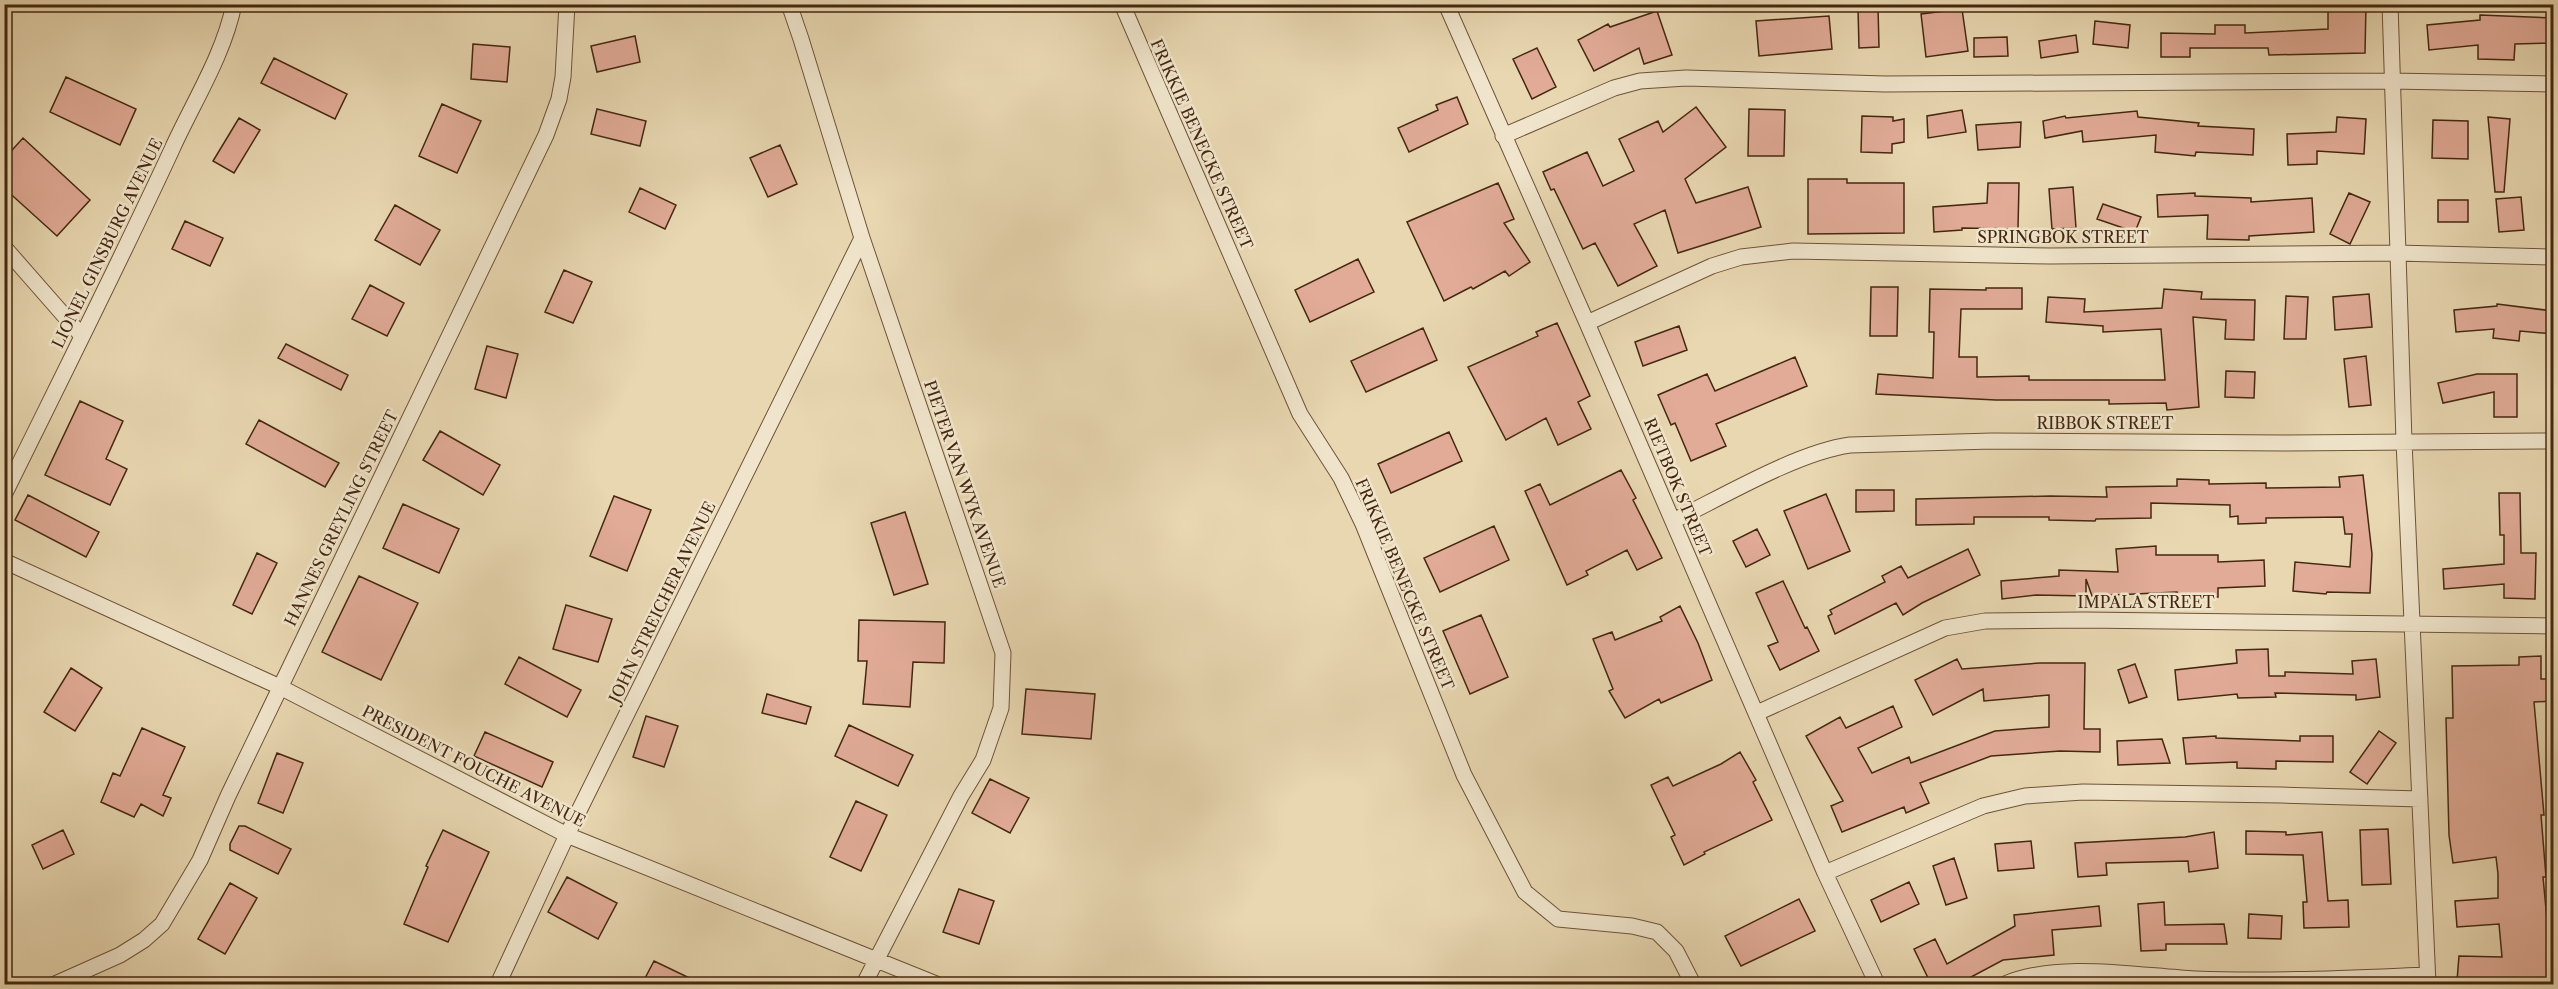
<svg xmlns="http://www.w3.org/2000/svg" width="2558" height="989" font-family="'Libre Caslon Text',serif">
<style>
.building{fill:#e1ab97;stroke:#452710;stroke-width:1.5}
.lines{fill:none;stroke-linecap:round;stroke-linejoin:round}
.street-casing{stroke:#6e5338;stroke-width:17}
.street{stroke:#f0e5cc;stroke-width:15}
.labels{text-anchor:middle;stroke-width:5;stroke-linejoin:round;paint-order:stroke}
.street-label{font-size:16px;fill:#452710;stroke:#f0e5cc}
</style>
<rect width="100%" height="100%" fill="#e8d7b1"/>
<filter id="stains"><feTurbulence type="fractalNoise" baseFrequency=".00333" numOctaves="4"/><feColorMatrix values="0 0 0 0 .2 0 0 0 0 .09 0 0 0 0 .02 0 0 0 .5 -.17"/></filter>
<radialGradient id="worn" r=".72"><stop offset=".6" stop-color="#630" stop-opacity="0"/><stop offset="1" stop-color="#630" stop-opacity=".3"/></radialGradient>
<path class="building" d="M2328 4H2366L2365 53 2269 55 2268 48H2190V57H2161V33L2215 34V25H2245V33L2328 29Z
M1878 7 1879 47 1859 48 1858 8Z
M1962 9 1968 51 1926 57 1921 14Z
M1657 11 1672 55 1644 64 1639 48 1594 71 1578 40 1608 24 1610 27Z
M2480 15 2553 18V43L2515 44 2514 60 2478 59V45L2429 50 2427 25 2480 20Z
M1829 16 1832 49 1759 56 1756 21Z
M2095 21 2130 25 2128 48 2093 44Z
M2076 35 2078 52 2041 58 2039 41Z
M635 36 640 62 597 72 591 46Z
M2007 37 2008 56 1974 57V38Z
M473 44 510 47 507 82 471 79Z
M1537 48 1556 87 1532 99 1513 59Z
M274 58 347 94 335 119 261 83Z
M66 77 136 109 120 145 50 112Z
M1457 97 1468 124 1409 152 1398 128 1438 110 1436 105Z
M442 104 481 121 457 173 419 156Z
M1696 107 1726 147 1685 179 1696 203 1748 187 1761 227 1678 253 1665 210 1634 224 1657 266 1618 286 1595 243 1583 249 1554 189 1551 190 1543 172 1587 152 1603 186 1634 171 1619 139 1658 121 1663 132Z
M597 109 646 121 640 146 591 134Z
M1749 109 1785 110 1784 156H1748Z
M1962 110 1966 132 1928 138 1927 116Z
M2137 111 2138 117 2199 123 2198 126 2254 129 2253 155 2196 152 2195 156 2155 152 2156 135 2083 142 2082 131 2045 138 2043 121 2065 116 2066 118Z
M1862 116 1893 117V121L1904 119V142L1892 144V153L1861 152Z
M2337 117 2366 119 2364 154 2317 151V164L2288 165 2287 134 2336 132Z
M2488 117 2510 119 2504 192H2495Z
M239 118 260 130 234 173 213 161Z
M2433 120 2468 121V159L2432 158Z
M2021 122 2020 147 1978 150 1976 125Z
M23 138 90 200 57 236 4 188V159Z
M780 145 797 184 768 197 750 158Z
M1808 179H1847V183H1904V233L1808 234Z
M1498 183 1514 219 1504 223 1530 262 1509 276 1505 271 1473 289 1471 287 1444 301 1407 222Z
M1988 183H2019L2018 229 1962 228V230L1934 232 1933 207 1987 203Z
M2073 187 2076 228 2052 229 2049 189Z
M640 188 676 205 665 229 629 212Z
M2195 193V196L2251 198V202L2312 198 2314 232 2249 236V240L2207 239 2208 215 2158 217 2157 195Z
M2349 193 2370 202 2350 244 2330 234Z
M2521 197 2524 230 2499 232 2496 199Z
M2438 200H2468V222H2438Z
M2103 204 2141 217 2135 232 2097 219Z
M395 205 440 230 420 265 375 240Z
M185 221 223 238 210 266 172 249Z
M1358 259 1374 292 1310 322 1295 290Z
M564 270 592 282 573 323 545 312Z
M370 285 404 303 387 336 352 319Z
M1871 287H1898L1897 336H1870Z
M1986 288H2022V309H1961L1959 357H1977V377L2029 376V380H2165L2161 329 2103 332V326L2046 322 2048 297 2085 299 2084 312 2162 308 2164 289 2202 292 2201 299 2255 300 2254 340 2225 339 2226 320 2193 317 2199 407 2167 410 2166 403 2109 404V400H1996L1876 394 1878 374 1933 378 1934 332H1929L1930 289 1986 290Z
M2369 294 2372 327 2335 330 2333 297Z
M2286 296 2308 297 2306 339H2284Z
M2497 304 2553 311V334L2520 331 2519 341 2493 338 2494 329 2456 332 2454 310 2497 306Z
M1557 323 1590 396 1578 402 1591 429 1558 445 1546 418 1506 440 1468 367 1538 336 1536 332Z
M1679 326 1687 350 1643 366 1635 342Z
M1423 328 1437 360 1366 392 1351 361Z
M286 344 348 375 341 390 278 358Z
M487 346 518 354 506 398 475 389Z
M2366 356 2371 405 2349 407 2344 359Z
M1795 357 1807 386 1716 424 1726 446 1691 461 1675 423 1671 425 1658 395 1707 374 1715 391Z
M2226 371 2255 372 2254 398 2225 397Z
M2477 374H2517V417H2494V392L2443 403 2438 383Z
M80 401 123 421 106 459 127 469 110 505 45 475Z
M259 420 339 463 325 487 246 444Z
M440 431 500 465 483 495 423 460Z
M1449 432 1462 461 1391 493 1378 464Z
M1621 470 1636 498 1633 500 1662 558 1637 570 1627 550 1586 571 1588 575 1567 585 1525 491 1540 484 1550 505Z
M2363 475 2372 554 2370 593 2327 592 2326 594 2293 591 2295 562 2350 567 2352 534H2345L2343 517 2266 518V523L2238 524V516L2230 517V505L2151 503V518L2096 519 2095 521 2049 520V517H1974V524L1916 525V499L2050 496 2107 497 2106 487 2177 486V479L2209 480V484L2266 483V488L2340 487 2339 477Z
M1856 490H1894V511L1856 512Z
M2499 493H2520L2521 553H2536L2535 599 2504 598V584L2444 589 2443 569 2504 564V535H2500Z
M1826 494 1850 551 1808 569 1784 511Z
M28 495 99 532 86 557 15 520Z
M614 496 651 510 627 571 590 556Z
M403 504 459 529 439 573 383 548Z
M905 512 928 584 894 595 871 523Z
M1494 526 1509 560 1440 592 1424 558Z
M1757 529 1770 555 1746 567 1733 541Z
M2156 546V555H2218V562L2264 560 2265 586 2218 588V597L2177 598V592L2092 596 2086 579V596L2036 595 2002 599 2001 581 2059 576V570L2118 572 2116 549Z
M1968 549 1980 575 1922 603 1903 615 1896 603 1835 634 1828 616 1832 614 1830 610 1885 582 1882 576 1901 566 1908 578Z
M257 553 277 563 252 614 233 605Z
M359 576 418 603 381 680 322 652Z
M1783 581 1805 628 1807 627 1819 651 1780 670 1768 646 1778 642 1756 593Z
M566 605 612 619 598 662 553 649Z
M1680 606 1698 643 1712 680 1661 703 1659 699 1625 718 1609 691 1613 689 1593 639 1612 632 1615 640 1662 621 1660 617Z
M1481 615 1508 677 1470 694 1443 631Z
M859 620 945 622 944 663 913 662 910 707 863 704 867 661H858Z
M2268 649 2269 676H2285V672L2353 674 2352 661 2376 659 2380 697 2356 700V695L2275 693 2276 697 2238 698 2237 694 2178 700 2175 670 2237 663 2236 650Z
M2541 656V679H2553V701L2534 702 2544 815H2541L2546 877H2543L2553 984H2503V983L2457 981 2459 956 2502 957 2499 924 2457 927 2455 901 2498 898V874L2496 857 2453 863 2449 835 2446 718H2453L2452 666 2519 665V657Z
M519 657 581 690 567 717 505 684Z
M1957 659 1962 669 2040 663H2085L2084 729H2100V752L2060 751 1991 756 1920 783 1929 803 1906 813 1904 807 1842 832 1831 806 1843 801 1806 736 1840 717 1846 728 1893 706 1902 727 1858 748 1872 773 1909 757 1911 763 1995 731 2049 727V695L1984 701 1983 689 1933 715 1915 680Z
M2135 664 2147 697 2129 703 2118 670Z
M71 668 102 688 75 731 44 712Z
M1026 689 1095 694 1091 739 1022 734Z
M767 694 811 707 806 724 762 713Z
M646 716 678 726 664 767 633 757Z
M849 725 913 755 898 786 835 756Z
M142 728 185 747 163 795 171 798 163 816 141 804 134 817 101 802 113 773 120 776Z
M2379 731 2396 743 2367 784 2350 772Z
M485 732 553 762 542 787 474 756Z
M2216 736V738L2300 741V736H2333V762L2276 761V769L2237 768V762L2186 764 2183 738Z
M2162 739 2170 763 2118 765 2117 741Z
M1740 752 1756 780 1753 782 1772 820 1704 852 1705 854 1684 865 1671 837 1675 835 1651 785 1668 777 1673 786 1721 764Z
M277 753 303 763 283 813 258 803Z
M990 779 1029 798 1010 833 972 813Z
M856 801 887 815 861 871 830 857Z
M239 826H245L291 849 278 874 230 850V844Z
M2388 829 2391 884 2362 885 2360 830Z
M63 830 74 854 43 869 32 845Z
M443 830 489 852 448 942 404 924 428 867 426 866Z
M2246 831 2286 832V835L2322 832 2328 901 2348 900 2349 927 2304 928 2303 902H2307L2303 855 2246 854Z
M2214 832 2218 868 2189 872 2188 861 2106 863 2107 875 2078 877 2075 843 2185 837Z
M2031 841 2034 868 1998 871 1995 844Z
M1954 858 1967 898 1946 905 1933 866Z
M567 877 617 903 598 939 548 912Z
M1909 882 1919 904 1881 922 1871 900Z
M230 883 257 898 225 954 198 939Z
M959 889 994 901 979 944 943 932Z
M1799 899 1815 931 1741 966 1725 936Z
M2164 902 2165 925 2224 924 2227 944H2166V950L2141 951 2138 904Z
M2099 906 2101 926 2052 930 2054 955 2003 960 1958 984H1931L1914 949 1935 939 1947 964 2015 926 2014 915Z
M2249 914 2282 916 2281 939 2248 938Z
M654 961 702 984H642Z"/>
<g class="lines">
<g class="street-casing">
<path id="street" d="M789 4 801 39 862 238 1003 653 1001 708 983 760 961 796 864 984
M1122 4 1300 414 1341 478 1363 524 1464 775 1525 892 1558 919 1632 926 1657 932 1676 951 1693 984
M1446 4 1587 323 1825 873 1877 984
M2390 4 2404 441 2428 984
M1503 136 1614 88 1640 81 1686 78 1885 84 2391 81 2554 84
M4 247 82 336
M1587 323 1712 266 1741 257 1793 251 2050 256 2397 253 2554 257
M4 495C61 379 119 264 173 147 194 101 224 54 234 4
M1673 521C1722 497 1798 452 1850 445L1992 441 2285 443 2554 441
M4 561 280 687 567 835 936 984
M1757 713 1945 628 1985 621 2084 620 2554 626
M1825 873 1983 806 2025 796 2083 792 2281 795 2420 799
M55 984 120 955 144 940 162 924 200 860 228 796 546 135 559 99 563 77 567 4
M498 984 567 835 862 238
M2005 984C2059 961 2138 976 2195 979 2272 982 2350 978 2427 975"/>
</g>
<use href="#street" class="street"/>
</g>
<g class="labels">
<g class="street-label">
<text transform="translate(1202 144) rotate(66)" y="6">FRIKKIE BENECKE STREET</text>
<text x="2063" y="243">SPRINGBOK STREET</text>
<text transform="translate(107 243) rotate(-64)" y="6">LIONEL GINSBURG AVENUE</text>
<text x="2105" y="429">RIBBOK STREET</text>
<text transform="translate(965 484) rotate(71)" y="6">PIETER VAN WYK AVENUE</text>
<text transform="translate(1678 487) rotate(67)" y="6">RIETBOK STREET</text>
<text transform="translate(341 518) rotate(-64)" y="6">HANNES GREYLING STREET</text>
<text transform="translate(1405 584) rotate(67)" y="6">FRIKKIE BENECKE STREET</text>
<text transform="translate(662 602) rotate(-64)" y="6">JOHN STREICHER AVENUE</text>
<text x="2146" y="608">IMPALA STREET</text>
<text transform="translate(474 766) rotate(27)" y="6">PRESIDENT FOUCHE AVENUE</text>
</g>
</g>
<rect width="2558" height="989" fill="none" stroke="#e8d7b1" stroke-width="24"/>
<rect x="6" y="6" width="2546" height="977" fill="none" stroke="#452710" stroke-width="3"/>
<rect x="12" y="12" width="2534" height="965" fill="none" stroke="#452710" stroke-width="1.5"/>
<rect width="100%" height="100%" filter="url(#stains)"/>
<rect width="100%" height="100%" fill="url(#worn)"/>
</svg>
